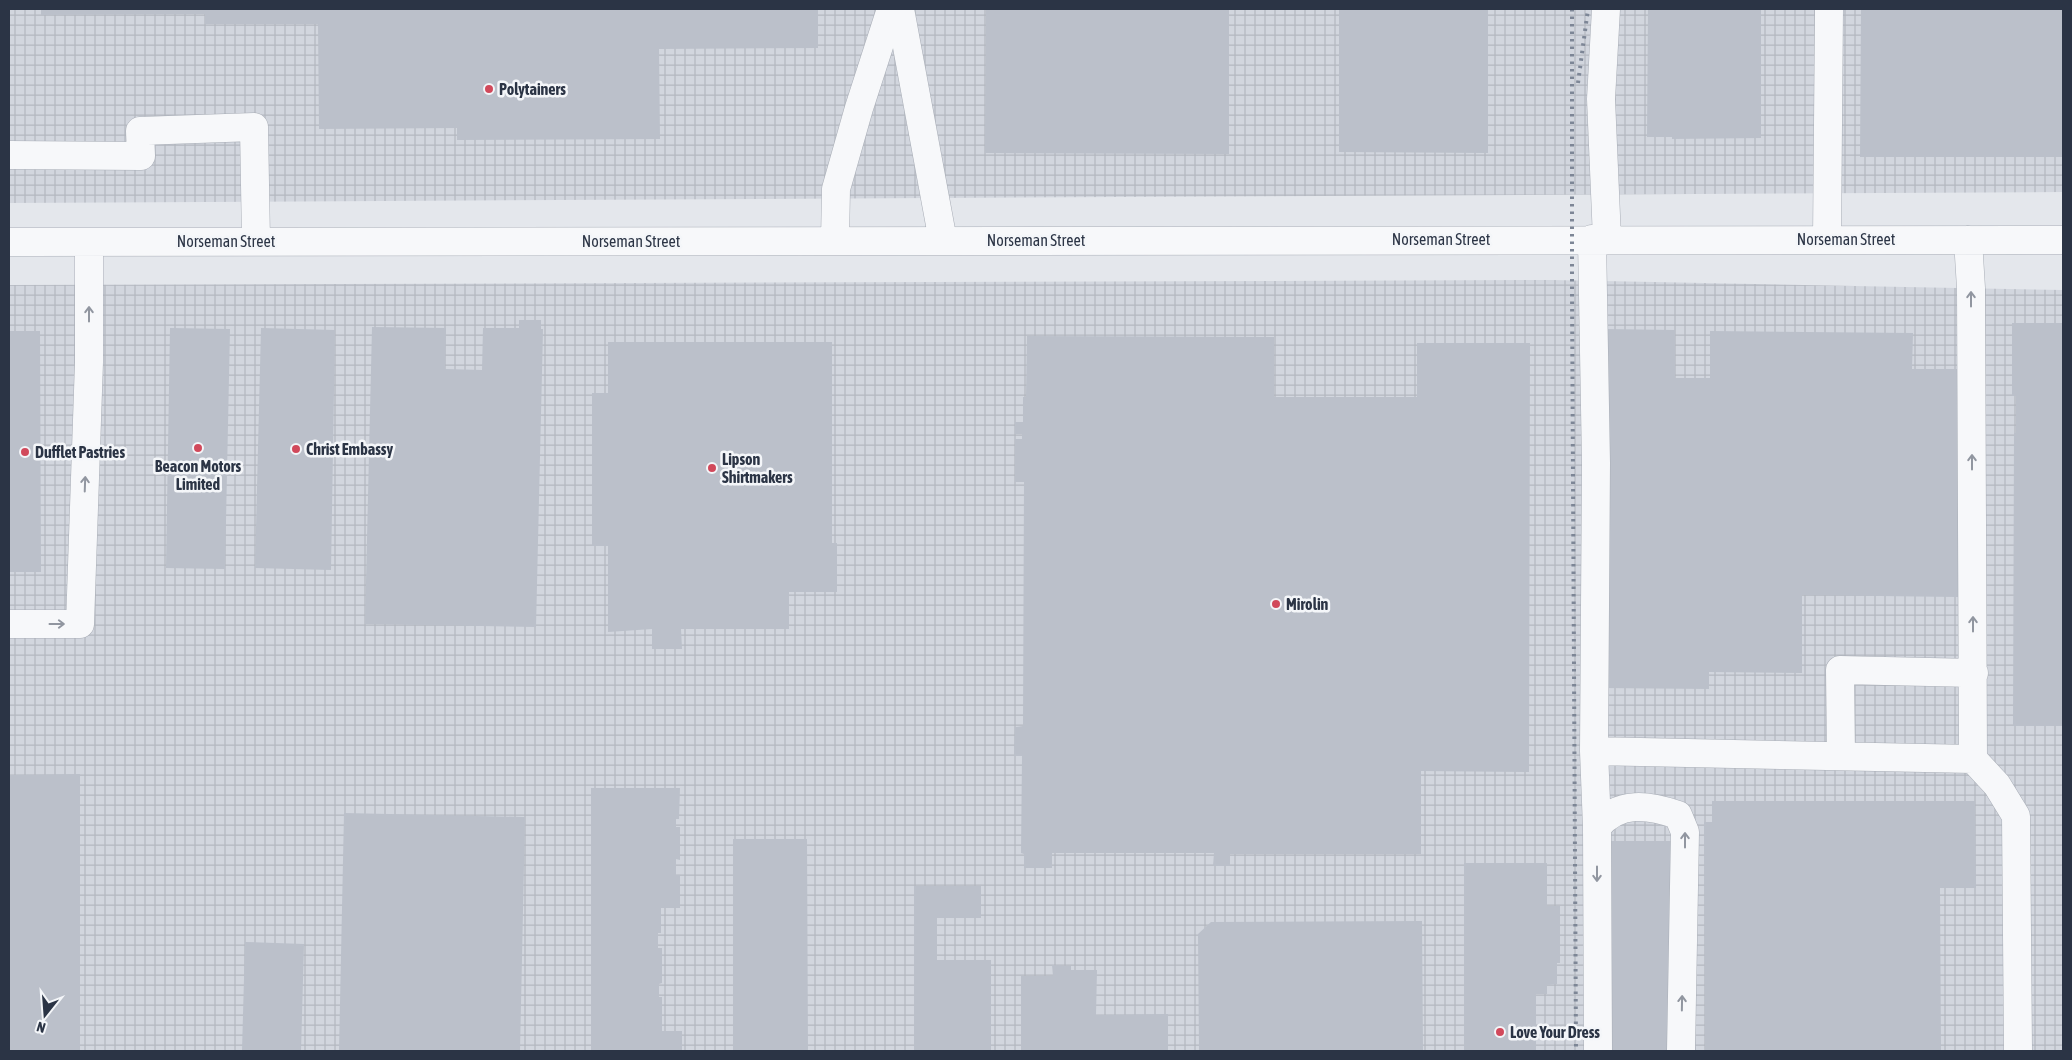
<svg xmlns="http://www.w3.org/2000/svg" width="2072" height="1060" font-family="'Asap Condensed',sans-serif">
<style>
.industrial{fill:url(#industrial-grid)}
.building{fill:#bbc0ca}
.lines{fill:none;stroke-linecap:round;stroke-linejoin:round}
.minor-casing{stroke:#a9aeb7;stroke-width:29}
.minor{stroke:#f7f8fa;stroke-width:28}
.rail{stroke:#7d8696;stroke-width:4;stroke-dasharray:2.5 5;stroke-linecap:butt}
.oneway{stroke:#9196a0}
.poi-dot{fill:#d1495b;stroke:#f4f6f9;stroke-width:2}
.labels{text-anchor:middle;stroke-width:5;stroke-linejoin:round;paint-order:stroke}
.poi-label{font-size:16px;font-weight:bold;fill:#2b3445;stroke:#f4f6f9;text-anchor:start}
.street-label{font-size:16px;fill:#2b3445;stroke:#f4f6f9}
</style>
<defs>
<pattern id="industrial-grid" width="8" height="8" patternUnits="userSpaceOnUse" patternTransform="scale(1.25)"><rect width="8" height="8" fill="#d2d6de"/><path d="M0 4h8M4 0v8" fill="none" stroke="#b4b8c0"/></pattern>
</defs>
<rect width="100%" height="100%" fill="#e4e7ec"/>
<path class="industrial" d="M9 9H2063V192L9 203Z
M1552 280 2063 290V1051H9V285Z"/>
<path class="building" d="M41 9H818V48L659 49 660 139 457 140V128L319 129 318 24H205V14L41 15Z
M986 9H1229V154L985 153Z
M1339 9H1488V153L1339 152Z
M1648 9H1761V138L1672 139V137H1647Z
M1861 9H2063V157H1860Z
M519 320H541V329H543L536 627 365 624 372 327 446 328 445 369 482 370 483 328H519Z
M2012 323H2063V726H2013L2014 433H2016V396H2012Z
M170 328 230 329 225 569 166 568Z
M261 328 335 330 331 570 255 568Z
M1604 329 1675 330V378H1710V331L1913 333 1912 369H1959L1958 597 1802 595V673L1709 672V689L1602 688Z
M9 331H40L41 572H9Z
M1027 336 1274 337V397H1417V343H1530L1529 772 1421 771V854H1230V866H1213L1214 853H1052V868H1024V854L1021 853 1022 756H1014L1015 727 1023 726 1024 482H1015V439H1022V434H1015V422H1023V397H1026Z
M608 342H832V543H837V592H789V629H681L682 649H652V629L608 632V546H592V393H608Z
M80 774V1051H9V775Z
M591 788H680L679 819H676V827H680V860L676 859V875H680V908H661V933H658V948H662V983L659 984V997H662V1031H682V1051H591Z
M1712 801H1975L1976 888H1940L1941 1051H1705L1704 822H1712Z
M344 813 525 817 520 1051H339Z
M733 839H807L808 1051H733Z
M1608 841H1674V993L1668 1014V1051H1609Z
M1464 863H1547V906H1560V963H1557V984L1547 985V994H1536V1051H1464Z
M914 886H981V918H937V960H991V1051H914Z
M1422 921 1423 1051H1199L1198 934 1211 922Z
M245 942 304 944 301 1051H242Z
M1052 965 1071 966V970H1097L1096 1015 1168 1014V1051H1021V976H1053Z"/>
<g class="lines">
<g class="minor-casing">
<path id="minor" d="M900 9 943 241
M1606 9 1601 99 1607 239
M9 155 141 156 140 131 254 127 256 241
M1592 239 1596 463 1594 751 1597 827
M1827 239 1829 9
M1968 240 1971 288 1973 759
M835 241 836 189 859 108 891 9
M9 242 2063 240
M9 624H80L89 362V242
M1594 751 1973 759 1997 785 2016 816 2018 1051
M1841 756 1840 670 1974 673
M1598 1051 1597 827C1619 800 1649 805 1678 815L1685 832 1681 1051"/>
</g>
<use href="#minor" class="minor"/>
<path class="rail" d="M1572 9V287L1576 1051
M1578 83 1588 9"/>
</g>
<defs><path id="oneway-shaft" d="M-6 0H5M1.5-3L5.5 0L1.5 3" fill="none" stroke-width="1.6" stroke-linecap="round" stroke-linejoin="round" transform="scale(1.25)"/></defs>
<g class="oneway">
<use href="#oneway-shaft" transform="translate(1971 299) rotate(-90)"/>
<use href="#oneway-shaft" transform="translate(89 314) rotate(-90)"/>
<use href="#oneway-shaft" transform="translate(1972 462) rotate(-90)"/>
<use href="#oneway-shaft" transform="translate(85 484) rotate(-88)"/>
<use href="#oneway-shaft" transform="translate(57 624)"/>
<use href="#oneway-shaft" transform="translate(1973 624) rotate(-90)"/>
<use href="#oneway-shaft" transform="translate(1685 840) rotate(-90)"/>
<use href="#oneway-shaft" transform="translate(1597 874) rotate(90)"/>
<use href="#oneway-shaft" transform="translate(1682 1003) rotate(-89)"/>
</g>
<g class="poi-dot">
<circle cx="489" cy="89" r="5"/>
<circle cx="198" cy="448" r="5"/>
<circle cx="296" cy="449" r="5"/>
<circle cx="25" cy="452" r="5"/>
<circle cx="712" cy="468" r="5"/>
<circle cx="1276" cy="604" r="5"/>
<circle cx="1500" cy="1032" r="5"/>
</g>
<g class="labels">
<g class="poi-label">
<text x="499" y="95">Polytainers</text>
<text x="306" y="455">Christ Embassy</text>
<text x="35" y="458">Dufflet Pastries</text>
<text x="722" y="465">Lipson<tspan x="722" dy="18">Shirtmakers</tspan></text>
<text x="198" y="472" text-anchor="middle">Beacon Motors<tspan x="198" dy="18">Limited</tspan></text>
<text x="1286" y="610">Mirolin</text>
<text x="1510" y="1038">Love Your Dress</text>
</g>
<g class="street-label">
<text x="1441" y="245">Norseman Street</text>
<text x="1846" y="245">Norseman Street</text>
<text x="1036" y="246">Norseman Street</text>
<text x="226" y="247">Norseman Street</text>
<text x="631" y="247">Norseman Street</text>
</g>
</g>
<rect width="2072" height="1060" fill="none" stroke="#2b3445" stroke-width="20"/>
<g transform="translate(45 1015) rotate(197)" stroke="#f4f6f9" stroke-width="4" paint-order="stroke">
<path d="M0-4L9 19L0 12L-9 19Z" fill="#2b3445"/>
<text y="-8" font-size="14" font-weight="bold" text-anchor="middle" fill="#2b3445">N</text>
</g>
</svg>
